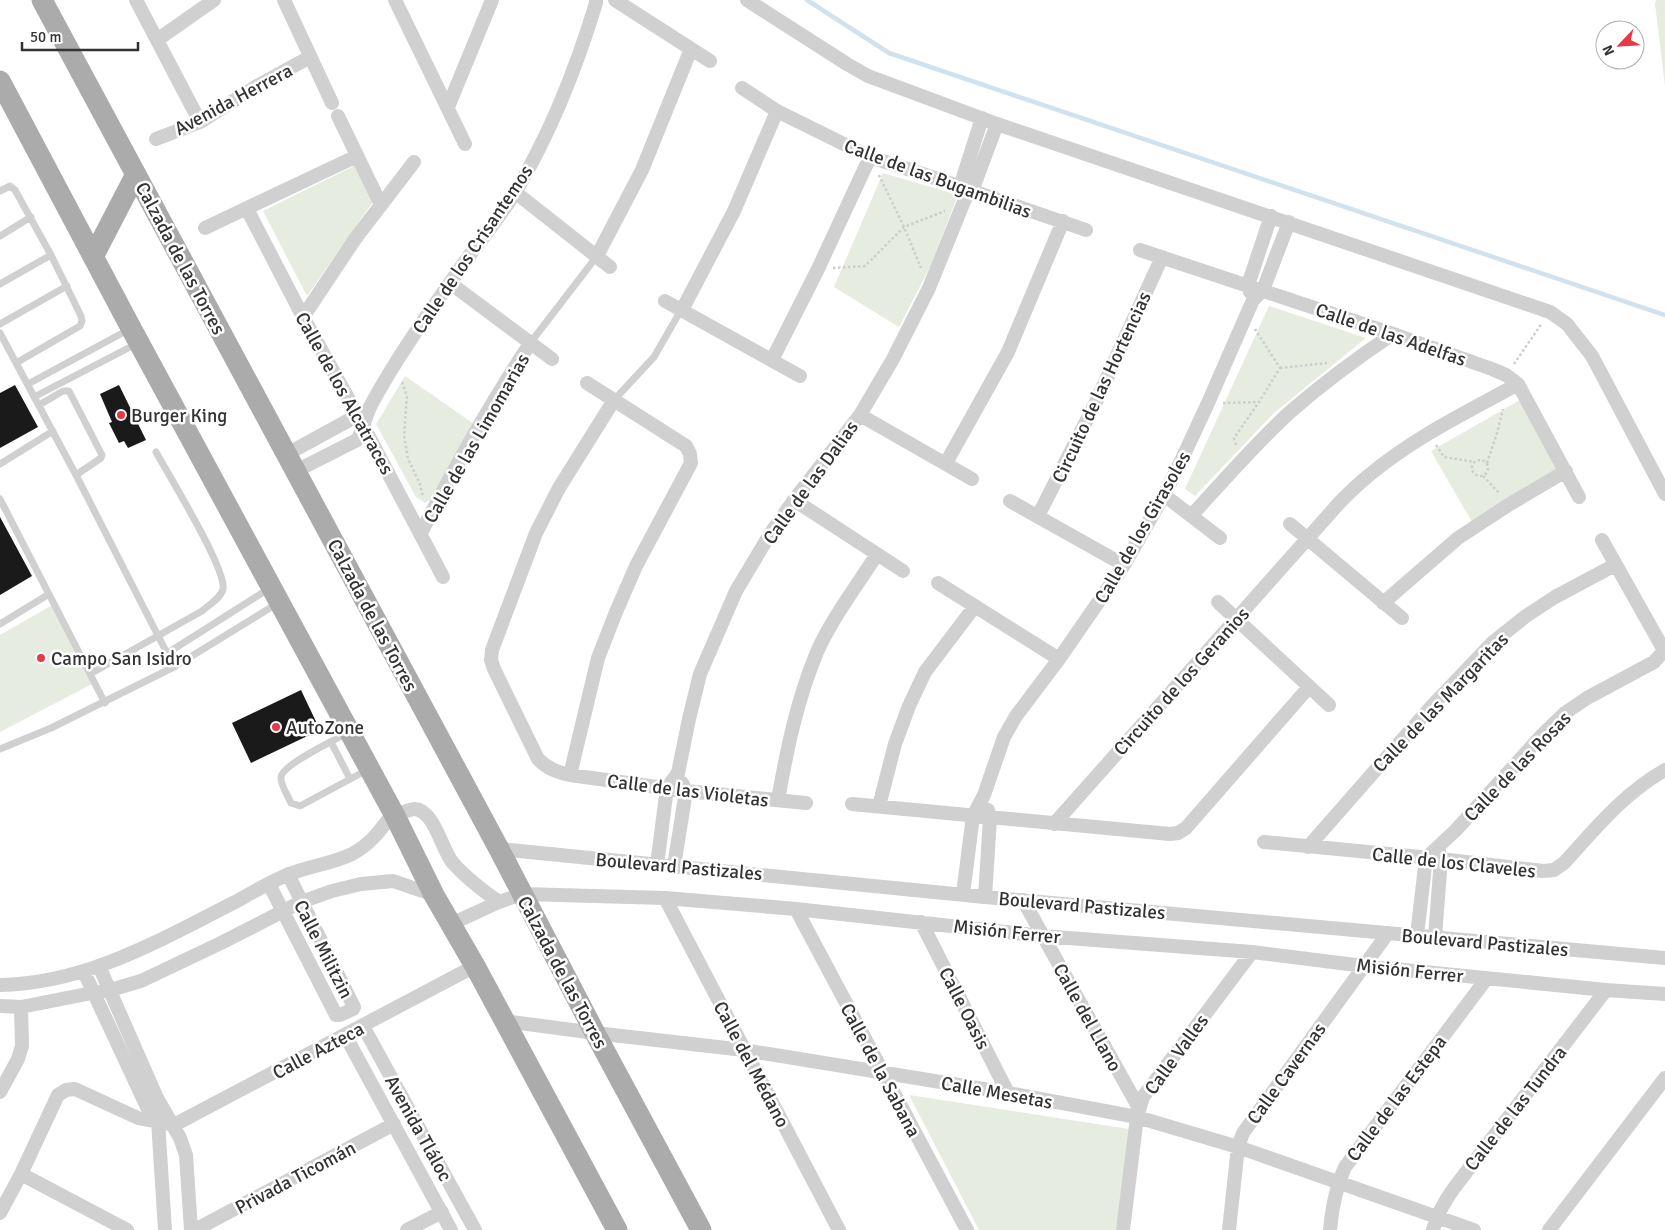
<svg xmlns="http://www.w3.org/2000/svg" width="1665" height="1230" font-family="Signika,sans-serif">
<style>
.green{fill:#e6ecdf}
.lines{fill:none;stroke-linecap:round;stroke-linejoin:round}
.stream{stroke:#cfe2ee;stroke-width:4.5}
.building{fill:#1a1a1a}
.path{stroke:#cdcdcd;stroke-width:2.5;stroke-dasharray:2.5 2.5;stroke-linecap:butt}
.service{stroke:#d0d0d0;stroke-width:7}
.minor{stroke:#d0d0d0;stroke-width:14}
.primary{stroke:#ababab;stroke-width:21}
.poi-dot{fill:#e63946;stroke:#fff;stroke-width:2}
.labels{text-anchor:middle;stroke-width:5;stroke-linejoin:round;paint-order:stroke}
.street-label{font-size:19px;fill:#333;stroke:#fff}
.poi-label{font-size:19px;fill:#333;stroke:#fff;text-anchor:start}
</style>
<rect width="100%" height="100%" fill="#fff"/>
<path class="green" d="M1656 0H1665V86L1655 4Z
M356 165 375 199 307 296 263 211Z
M883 173 958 195 930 267 899 327 834 287Z
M1269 306 1366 338 1274 413 1195 496 1185 489Z
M405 376 474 424 431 499 425 503 416 497 376 424Z
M1520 400 1561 470 1472 522 1431 451Z
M54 604 94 683 0 732V635Z
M909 1095 1129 1129 1118 1230H979Z"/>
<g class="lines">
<path class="stream" d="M807 0 889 53 1665 315"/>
</g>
<path class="building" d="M15 385 38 427 0 448V393Z
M119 385 146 440 128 448 124 441 119 443 109 423 112 422 100 394Z
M0 517 32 576 0 595Z
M301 690 320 730 251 763 232 723Z"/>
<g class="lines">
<path class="path" d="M879 175 904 227 921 268
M833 268 865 266 904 227 945 211
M1514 364 1542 323
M1280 368 1327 363
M402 382 407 396 404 435 408 459 420 484 423 497
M1223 403 1259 402
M1236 445 1234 438 1259 402 1280 368 1255 329
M1436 445 1444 457 1475 462
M1472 468a8 8 0 1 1 16 0a8 8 0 1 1-16 0Z
M1487 463 1497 433 1503 409
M1483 476 1500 494"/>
<path class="service" d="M0 191 10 186 15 190 51 255 81 316 82 321 80 326 16 363
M0 236 31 217
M0 284 51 255
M0 324 67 286
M0 333 76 475 174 667
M531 342 597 256
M28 384 128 330
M34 397 136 344
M614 400 654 357 681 310
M39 405 63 391H69L102 455 101 458 76 475
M0 464 53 431
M0 499 105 703
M0 624 49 594
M166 654 270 588
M90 674 202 611C209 605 221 598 223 589 227 570 168 474 156 452
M347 733C335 740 283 764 281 777 280 784 288 796 291 803L300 806 367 770
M331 742 350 779
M0 749 51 728 174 667 278 603"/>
<path class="minor" d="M136 0 200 122
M284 0 332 103
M395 0 465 144
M615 0 710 61
M747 0 847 64 868 76 887 83 997 124 1550 312 1567 324 1592 356 1665 494
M157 40 214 0
M742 88 777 111 870 157 920 173 1086 230
M448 107 492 0
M338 116 381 205
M156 139 200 122 257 86 310 57
M515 192 610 267
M963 194 960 187 982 118
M247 209 303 317 358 416 443 577
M205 228 357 156
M1140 250 1393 334 1492 369 1506 375 1518 384 1579 497
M597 256 642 170 691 49
M450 283 552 359
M1250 292 1248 285 1271 216
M665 301 800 376
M682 310 734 211 777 111
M303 317 355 239 414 162
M772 360 818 269 870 157
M614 400 559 488 536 533 492 650 491 660 494 669 538 759C548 769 557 772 570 775L686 791 806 803
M860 415 972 479
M287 454 364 412
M946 463 1008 352 1063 221
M296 471 357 440 359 437C363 427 366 415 371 405 399 353 435 304 469 256 485 235 502 214 516 191 551 132 576 69 596 3V0
M1164 495 1220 538
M794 500 903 571
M1010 501 1124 565
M1192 515C1224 480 1255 444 1290 412 1322 384 1357 358 1393 334
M1038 516 1095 404 1162 257
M1290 524 1402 618
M421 533C454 468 490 404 531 342
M1602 540 1665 652
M938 583 1059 659
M1218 602 1329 705
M1383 603 1458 538 1510 504 1566 471
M570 775 598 658 616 612 636 566 691 463 690 454 686 446 587 383
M778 800C787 749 797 700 817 652 832 618 857 586 877 554
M852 804 1170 834 1178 833 1186 828 1309 687
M879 806 895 744 909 706 925 672 975 606
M1054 824 1340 502C1349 493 1358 484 1368 476 1413 438 1467 412 1518 384
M1264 842 1441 859 1543 871 1554 870 1564 863C1595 829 1624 793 1665 770
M1308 847 1430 708 1492 643 1526 616 1555 597 1615 565
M499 849 985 897 1665 958
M657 865 667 788 678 773 689 719 700 674 736 591 770 534 794 500 860 415 893 359 929 288 965 199 972 191 997 124
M674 866 686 791 682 783
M269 884 336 1015H340L353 1009 354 1007 288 874
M963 894 973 816 984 795 1004 737 1016 716 1059 659 1124 565 1164 495 1182 459 1208 403 1253 300 1263 290 1289 222
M985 897 990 818 988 810
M665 898 839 1230
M1023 900 1139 1108
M796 909 967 1230
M921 922 1008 1093
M451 924 499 902
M1417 935 1426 858 1456 830 1543 734 1565 713 1587 698 1654 662 1665 650
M1435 937 1441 859 1439 851
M99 966 157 1098 180 1138 186 1155 191 1230
M84 972 147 1107 158 1121 165 1230
M0 985C86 984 162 939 237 901 253 892 270 882 287 875 308 866 332 864 352 854 361 849 369 843 376 835 386 824 387 816 404 812 407 811 411 809 415 809 435 811 442 851 453 863 466 878 482 890 499 902L522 894 665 898 796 909 1042 936 1252 952 1364 966 1606 990 1665 994
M0 1006 21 1007 117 988 141 981 221 943 301 902 332 891 361 884 393 881 434 895
M504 1021 595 1033 744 1050 1008 1093 1137 1117 1238 1147 1474 1230
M363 1026 475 1230
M345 1035 451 1230
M0 1092 18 1059 22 1046 21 1007
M21 1174 127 1230
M0 1213 21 1174 58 1095 66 1090 75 1089 138 1118 174 1125 475 966
M195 1230 394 1124
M407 1230 442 1212
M1123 1230 1137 1117 1143 1097 1252 952
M1229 1230 1238 1147 1243 1133 1388 933
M1330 1230C1332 1208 1336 1187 1345 1167L1487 978
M1433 1230C1437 1214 1444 1202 1454 1188L1606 990
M1549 1230 1665 1078"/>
<path class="primary" d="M42 0 499 849 595 1033 701 1230
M0 81 131 328 394 814 434 895 475 966 617 1230
M93 257 136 174"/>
</g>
<g class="poi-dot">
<circle cx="121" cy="415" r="5"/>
<circle cx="41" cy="658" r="5"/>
<circle cx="276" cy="727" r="5"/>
</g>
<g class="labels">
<g class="street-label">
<text transform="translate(233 99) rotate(-28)" y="7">Avenida Herrera</text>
<text transform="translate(938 178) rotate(20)" y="7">Calle de las Bugambilias</text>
<text transform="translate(472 249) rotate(-56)" y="7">Calle de los Crisantemos</text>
<text transform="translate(181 258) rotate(62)" y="7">Calzada de las Torres</text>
<text transform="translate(1391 334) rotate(19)" y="7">Calle de las Adelfas</text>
<text transform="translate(1101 387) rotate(-65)" y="7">Circuito de las Hortencias</text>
<text transform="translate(345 393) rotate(61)" y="7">Calle de los Alcatraces</text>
<text transform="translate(476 438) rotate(-60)" y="7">Calle de las Limomarias</text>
<text transform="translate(810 482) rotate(-54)" y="7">Calle de las Dalias</text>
<text transform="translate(1142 527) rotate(-60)" y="7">Calle de los Girasoles</text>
<text transform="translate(373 615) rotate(62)" y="7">Calzada de las Torres</text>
<text transform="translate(1181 681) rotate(-48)" y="7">Circuito de los Geranios</text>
<text transform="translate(1440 702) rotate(-46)" y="7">Calle de las Margaritas</text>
<text transform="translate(1517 766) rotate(-46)" y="7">Calle de las Rosas</text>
<text transform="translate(688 790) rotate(7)" y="7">Calle de las Violetas</text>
<text transform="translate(1454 862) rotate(6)" y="7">Calle de los Claveles</text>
<text transform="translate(679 866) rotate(5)" y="7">Boulevard Pastizales</text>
<text transform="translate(1082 905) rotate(5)" y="7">Boulevard Pastizales</text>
<text transform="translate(1007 931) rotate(6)" y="7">Misión Ferrer</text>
<text transform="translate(1485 942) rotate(5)" y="7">Boulevard Pastizales</text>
<text transform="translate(324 949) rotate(63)" y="7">Calle Militzin</text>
<text transform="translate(1410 970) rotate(6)" y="7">Misión Ferrer</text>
<text transform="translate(563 972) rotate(62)" y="7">Calzada de las Torres</text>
<text transform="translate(965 1008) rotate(63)" y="7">Calle Oasis</text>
<text transform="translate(1088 1017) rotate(61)" y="7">Calle del Llano</text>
<text transform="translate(318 1050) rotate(-28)" y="7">Calle Azteca</text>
<text transform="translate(1176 1054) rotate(-54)" y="7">Calle Valles</text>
<text transform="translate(752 1064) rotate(62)" y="7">Calle del Médano</text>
<text transform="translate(881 1070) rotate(62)" y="7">Calle de la Sabana</text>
<text transform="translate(1286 1073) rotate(-54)" y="7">Calle Cavernas</text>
<text transform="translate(997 1092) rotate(10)" y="7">Calle Mesetas</text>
<text transform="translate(1396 1098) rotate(-53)" y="7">Calle de las Estepa</text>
<text transform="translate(1515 1108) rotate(-52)" y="7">Calle de las Tundra</text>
<text transform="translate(419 1128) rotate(61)" y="7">Avenida Tláloc</text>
<text transform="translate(295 1177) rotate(-28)" y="7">Privada Ticomán</text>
</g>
<g class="poi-label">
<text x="131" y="422">Burger King</text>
<text x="51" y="665">Campo San Isidro</text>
<text x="286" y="734">AutoZone</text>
</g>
</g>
<g transform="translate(1620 45) rotate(245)"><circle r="24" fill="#ffffff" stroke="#adadad"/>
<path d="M0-4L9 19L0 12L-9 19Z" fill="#e63946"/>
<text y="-8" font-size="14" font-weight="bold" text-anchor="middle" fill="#333333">N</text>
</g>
<path d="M22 42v8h116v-8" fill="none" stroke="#333333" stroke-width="2.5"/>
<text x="30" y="42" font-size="15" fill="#333333" stroke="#ffffff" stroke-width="4" paint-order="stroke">50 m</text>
</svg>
